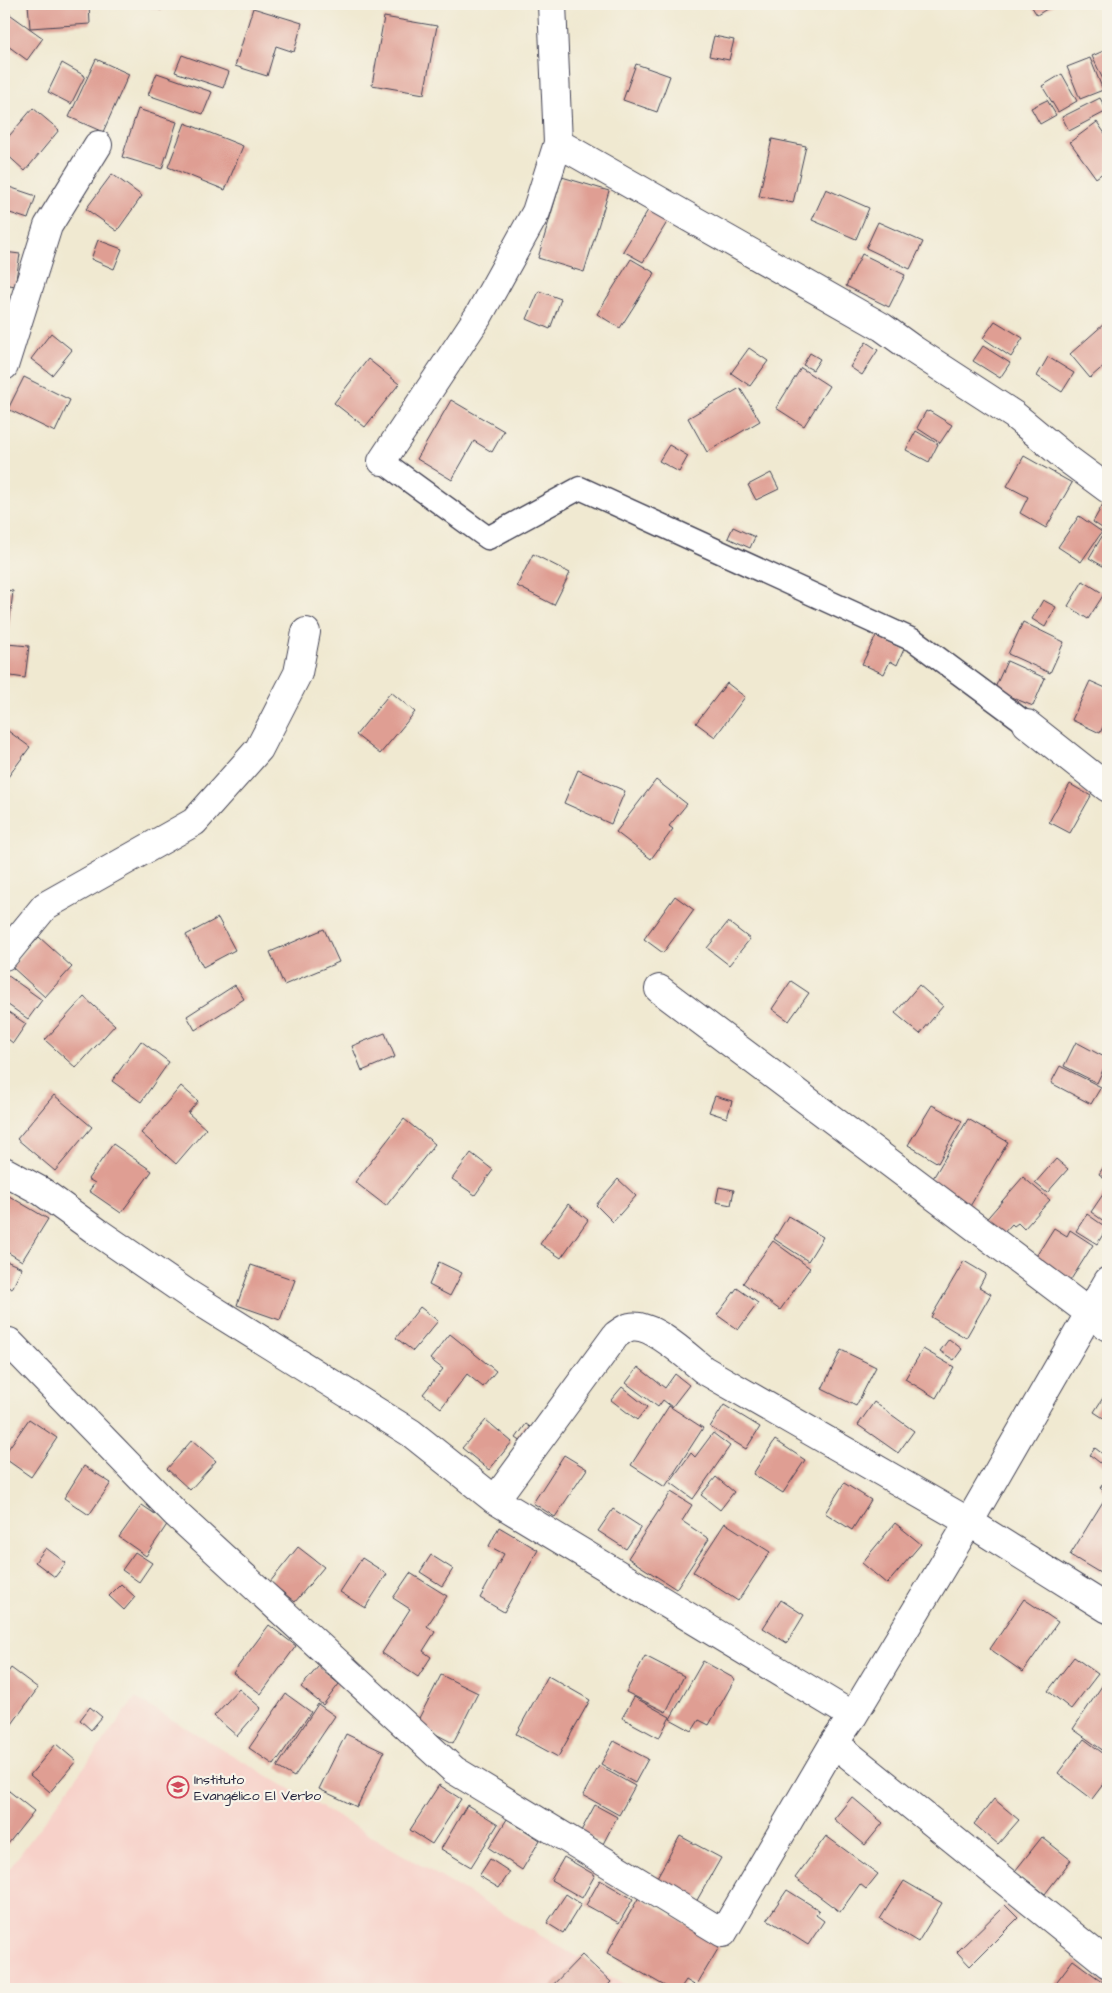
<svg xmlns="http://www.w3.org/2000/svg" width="1112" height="1993" font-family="'Architects Daughter',sans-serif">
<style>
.built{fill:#f7d1c9}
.building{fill:#df9e93}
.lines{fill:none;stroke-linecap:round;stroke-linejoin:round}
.lane-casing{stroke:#414052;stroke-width:25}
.street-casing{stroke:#414052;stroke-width:30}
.lane{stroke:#fff;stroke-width:22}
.street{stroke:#fff;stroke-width:28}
.labels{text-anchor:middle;stroke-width:4.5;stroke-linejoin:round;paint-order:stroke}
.poi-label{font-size:14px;fill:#22223b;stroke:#f7f3e8;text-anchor:start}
</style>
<rect width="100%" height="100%" fill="#f7f3e8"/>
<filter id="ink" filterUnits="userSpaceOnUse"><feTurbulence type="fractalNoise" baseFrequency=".02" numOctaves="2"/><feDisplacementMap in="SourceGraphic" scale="10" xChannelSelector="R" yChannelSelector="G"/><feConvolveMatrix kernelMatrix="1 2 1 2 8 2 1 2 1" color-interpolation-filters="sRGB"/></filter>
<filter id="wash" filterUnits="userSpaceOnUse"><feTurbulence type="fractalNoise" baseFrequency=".0096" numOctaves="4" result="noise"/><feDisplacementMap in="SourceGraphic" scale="20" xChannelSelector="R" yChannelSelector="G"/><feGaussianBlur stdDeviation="1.12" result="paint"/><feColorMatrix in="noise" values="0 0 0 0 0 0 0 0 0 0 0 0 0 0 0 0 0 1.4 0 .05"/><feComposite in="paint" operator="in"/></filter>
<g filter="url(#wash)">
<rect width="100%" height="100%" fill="#f0e9d1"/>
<path class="built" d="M135 1698 632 1989H4V1876Z"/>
<g id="blocks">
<path class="building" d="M28 4H89L90 24 30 28Z
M138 4H162L161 10Z
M1030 4H1055L1037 15Z
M253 8 302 23 294 52 276 46 267 76 235 66Z
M4 10 43 38 27 60 4 43Z
M384 17 437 26 424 94 372 85Z
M714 36 734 40 729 60 709 56Z
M1108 49V90L1092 56Z
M182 55 229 72 223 88 175 72Z
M1090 58 1103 90 1080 99 1067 67Z
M96 59 129 74 103 132 69 117Z
M62 63 85 76 71 104 48 92Z
M636 64 670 76 657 112 623 100Z
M157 73 212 92 203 114 148 95Z
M1062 74 1077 101 1058 112 1042 86Z
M1100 98 1107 111 1069 131 1062 117Z
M1047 100 1056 115 1040 124 1031 108Z
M33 108 59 130 25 171 4 152V142Z
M138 109 177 122 162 169 122 157Z
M1097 122 1108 138V169L1096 178 1070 142Z
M185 123 243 146 225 190 168 167Z
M772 139 806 146 793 203 759 196Z
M112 174 142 196 117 231 86 209Z
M562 177 609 191 584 272 538 258Z
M6 186 36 196 28 219 4 211V193Z
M826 189 869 208 856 239 812 220Z
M653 202 672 214 643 262 623 251Z
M878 222 923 242 910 269 866 248Z
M98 240 122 249 114 269 91 259Z
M4 252 20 254 15 286 4 284Z
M862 254 905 275 889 307 846 286Z
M631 259 655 273 620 328 597 314Z
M539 291 561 299 550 329 527 319Z
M995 321 1023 338 1011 357 983 338Z
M1105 323 1108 327V362L1090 378 1070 354Z
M51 333 72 350 52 375 31 359Z
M866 342 878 350 862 375 850 367Z
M983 346 1010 363 1000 378 973 361Z
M749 348 768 361 750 386 731 373Z
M810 353 820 359 813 370 803 365Z
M1048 357 1074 373 1062 392 1037 376Z
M368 359 399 384 365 427 334 403Z
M801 368 829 386 804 426 776 408Z
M24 377 70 400 55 432 8 409Z
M740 388 760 421 707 452 688 418Z
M451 400 504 431 492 452 474 441 452 480 417 459Z
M926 411 928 412 929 411 952 425 940 443 917 428Z
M916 431 938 444 929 462 906 450Z
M669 445 688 456 679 472 659 461Z
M1024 456 1072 483 1046 528 1020 513 1028 497 1007 486Z
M771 473 779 489 756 500 748 485Z
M1103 504 1108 507V532L1093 522Z
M1079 516 1102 532 1081 562 1058 547Z
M733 527 755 537 750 548 728 538Z
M1104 533 1108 535V569L1089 558Z
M533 554 570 573 554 605 517 586Z
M1083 581 1104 594 1088 619 1068 606Z
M4 590 13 591 7 644 29 646 25 678 4 675Z
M1043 600 1056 607 1045 627 1032 619Z
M1023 622 1064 642 1050 673 1008 654Z
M876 636 904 649 897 665 890 661 884 674 862 664Z
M1007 661 1045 678 1033 706 994 690Z
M1090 681 1108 689V716L1100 733 1072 720Z
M727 683 745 697 715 737 696 723Z
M391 692 415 712 380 754 356 735Z
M4 728 30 747 8 777 4 774Z
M578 770 625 791 611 824 564 803Z
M656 780 687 804 669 826 673 829 651 859 616 832Z
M1070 784 1091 796 1070 833 1049 822Z
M675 896 694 910 663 953 644 939Z
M218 918 235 950 203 967 186 935Z
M728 922 750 939 729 965 707 948Z
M324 929 339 962 284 985 270 952Z
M39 937 72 967 45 997 12 967Z
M7 975 42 1000 28 1019 4 1002V980Z
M791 981 809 993 789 1021 772 1009Z
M235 985 244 999 195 1030 187 1016Z
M919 985 943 1006 920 1034 895 1013Z
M84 997 115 1025 76 1068 45 1040Z
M4 1009 26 1024 13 1043 4 1036Z
M385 1033 395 1057 362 1071 352 1046Z
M141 1041 169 1062 141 1102 112 1081Z
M1076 1042 1108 1059 1097 1083 1064 1066Z
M1060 1066 1101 1087 1091 1104 1051 1083Z
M181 1086 198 1101 188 1113 206 1129 176 1164 141 1133Z
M54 1095 92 1127 55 1171 17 1139Z
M715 1096 732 1101 727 1118 709 1112Z
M932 1105 962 1121 938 1163 908 1145Z
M404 1119 435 1144 386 1206 355 1182Z
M968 1119 1008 1142 969 1208 929 1185Z
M113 1144 152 1171 121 1213 89 1191 95 1183 88 1179Z
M471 1153 493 1170 475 1195 452 1179Z
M1056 1159 1068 1169 1047 1193 1035 1183Z
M1108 1160V1181L1099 1174Z
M1023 1177 1050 1200 1024 1229 1018 1223 1014 1226 1012 1224 999 1238 983 1223Z
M618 1179 636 1196 613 1222 596 1205Z
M719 1187 734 1190 731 1205 716 1202Z
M1108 1187V1224L1091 1212Z
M4 1193 48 1219 22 1261 4 1250Z
M568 1204 588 1220 561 1258 540 1244Z
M1087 1214 1107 1228 1097 1244 1076 1231Z
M788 1216 823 1237 808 1261 774 1239Z
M1054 1228 1067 1236 1070 1230 1093 1245 1070 1281 1035 1258Z
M773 1241 810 1268 780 1310 743 1283Z
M4 1260 22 1268 12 1289 4 1285Z
M964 1261 986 1274 979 1287 991 1294 966 1338 931 1317Z
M439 1262 462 1273 450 1296 429 1285Z
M251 1265 295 1280 280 1320 237 1305Z
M737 1288 758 1303 738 1330 717 1315Z
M420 1307 438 1321 413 1351 396 1338Z
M450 1334 496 1371 483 1387 467 1374 441 1408 423 1394 443 1369 430 1359Z
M949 1339 962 1349 954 1360 940 1351Z
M923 1349 954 1367 936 1398 905 1379Z
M841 1350 876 1367 856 1406 822 1389Z
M638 1367 665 1388 675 1374 689 1385 672 1407 663 1400 658 1407 626 1383Z
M622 1387 647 1407 637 1420 611 1400Z
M1108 1390V1421L1094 1412Z
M874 1402 914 1431 898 1453 858 1425Z
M724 1405 760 1427 746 1449 710 1427Z
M669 1406 703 1428 665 1487 631 1465Z
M29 1419 57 1438 31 1477 4 1458V1455Z
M486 1420 512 1442 489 1470 462 1448Z
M526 1424 533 1429 522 1442 516 1438Z
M713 1433 730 1446 693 1499 670 1482 691 1453 695 1457Z
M192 1440 216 1461 190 1490 167 1469Z
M775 1440 805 1460 783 1493 753 1474Z
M1095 1448 1108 1458V1469L1090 1455Z
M564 1455 587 1469 555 1517 533 1503Z
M84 1466 111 1483 89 1515 64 1498Z
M716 1477 734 1492 720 1510 701 1495Z
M1108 1477V1495L1100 1488Z
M844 1483 871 1500 852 1530 825 1513Z
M671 1492 692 1505 682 1521 709 1539 676 1589 628 1558Z
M1104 1500 1108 1503V1558L1100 1573 1070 1555Z
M142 1505 168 1523 146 1556 119 1537Z
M613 1509 641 1527 626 1549 598 1531Z
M725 1523 770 1552 738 1601 693 1572Z
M895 1523 921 1544 887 1584 862 1563Z
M499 1527 538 1550 504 1612 480 1598 504 1554 489 1546Z
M298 1547 324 1567 295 1602 270 1582Z
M46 1548 66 1563 55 1577 35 1562Z
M135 1552 152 1563 139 1582 122 1570Z
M431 1555 453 1569 442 1586 420 1572Z
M362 1558 387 1574 365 1608 340 1592Z
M410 1573 447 1596 427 1626 435 1632 423 1651 431 1657 418 1677 382 1653 410 1609 393 1598Z
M121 1584 135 1597 124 1610 109 1596Z
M1024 1599 1058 1622 1023 1672 990 1649Z
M781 1600 804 1615 787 1643 763 1628Z
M269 1625 296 1646 261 1694 233 1673Z
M645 1656 684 1676 666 1712 626 1692Z
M1074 1657 1098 1674 1071 1709 1048 1691Z
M703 1661 735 1679 709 1725 699 1720 692 1731 670 1719Z
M318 1667 339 1684 323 1705 301 1687Z
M11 1668 38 1688 7 1731 4 1729V1678Z
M441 1675 478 1693 453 1743 416 1724Z
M548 1676 590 1700 558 1757 516 1734Z
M1108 1677V1754L1073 1729Z
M239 1689 261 1708 237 1736 214 1716Z
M286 1694 311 1712 274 1765 249 1748Z
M634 1697 670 1717 659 1738 622 1718Z
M318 1704 335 1716 294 1777 277 1767Z
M90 1707 102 1717 91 1730 80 1720Z
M346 1734 384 1752 357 1807 319 1789Z
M1084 1739 1108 1757V1778L1092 1799 1058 1773Z
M614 1741 648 1759 635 1783 601 1764Z
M56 1744 76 1761 50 1792 30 1775Z
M599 1766 635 1786 619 1815 583 1795Z
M439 1785 461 1799 432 1844 410 1830Z
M4 1787 34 1811 8 1844 4 1840Z
M852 1797 883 1823 865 1845 834 1819Z
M994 1799 1019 1820 998 1844 974 1824Z
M467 1805 498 1824 471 1867 441 1849Z
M595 1805 617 1817 603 1844 581 1831Z
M507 1819 540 1840 522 1870 489 1848Z
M680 1836 721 1858 696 1902 656 1879Z
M826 1836 878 1874 866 1889 860 1884 840 1912 795 1878Z
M1042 1837 1071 1860 1045 1894 1015 1871Z
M564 1857 595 1875 582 1898 551 1880Z
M490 1859 510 1872 499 1888 479 1876Z
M600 1880 633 1899 619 1923 586 1905Z
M904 1881 942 1903 918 1942 880 1919Z
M787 1890 819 1910 816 1915 824 1921 808 1945 767 1919Z
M566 1894 581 1904 563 1933 547 1923Z
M639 1897 721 1944 696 1986 686 1980 680 1989H670L607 1953Z
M1005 1905 1018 1918 970 1966 957 1952Z
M582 1955 611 1982 604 1989H549Z
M1073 1960 1107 1985 1104 1989H1051Z"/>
</g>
</g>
<g filter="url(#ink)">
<use href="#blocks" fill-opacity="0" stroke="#414052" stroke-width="1"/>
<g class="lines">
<g class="lane-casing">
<path id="lane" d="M382 461 488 538 580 488 915 641 1027 724"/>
</g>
<g class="street-casing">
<path id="street" d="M552 4 558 143 882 327 914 350 1014 415 1066 458 1108 489
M4 366 48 226 98 145
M382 461 479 315 536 212 558 143
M1027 724 1108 788
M4 956 45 906 194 822 259 749 298 673 306 632
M659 989 1108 1327
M4 1171 41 1191 99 1233 188 1294 411 1433 495 1500 853 1716
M9 1342 176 1514 454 1770 723 1933 834 1743 853 1716 969 1522 1108 1281
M495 1500 616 1335C620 1332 625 1328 630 1327 651 1322 688 1357 704 1370L969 1522 1108 1609
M834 1743 1108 1964"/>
</g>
<use href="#lane" class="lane"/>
<use href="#street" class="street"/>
</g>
</g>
<defs>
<g id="school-ring" transform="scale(1.125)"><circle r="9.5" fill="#f7f3e8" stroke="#d1495b" stroke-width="1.5"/><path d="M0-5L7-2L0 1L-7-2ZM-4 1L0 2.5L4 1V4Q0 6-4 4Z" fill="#d1495b"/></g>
</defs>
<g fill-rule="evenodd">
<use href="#school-ring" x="178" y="1787"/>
</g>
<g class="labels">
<g class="poi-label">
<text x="194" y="1784">Instituto<tspan x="194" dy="16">Evangélico El Verbo</tspan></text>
</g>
</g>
<rect width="1112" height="1993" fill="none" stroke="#f7f3e8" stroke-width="20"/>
</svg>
